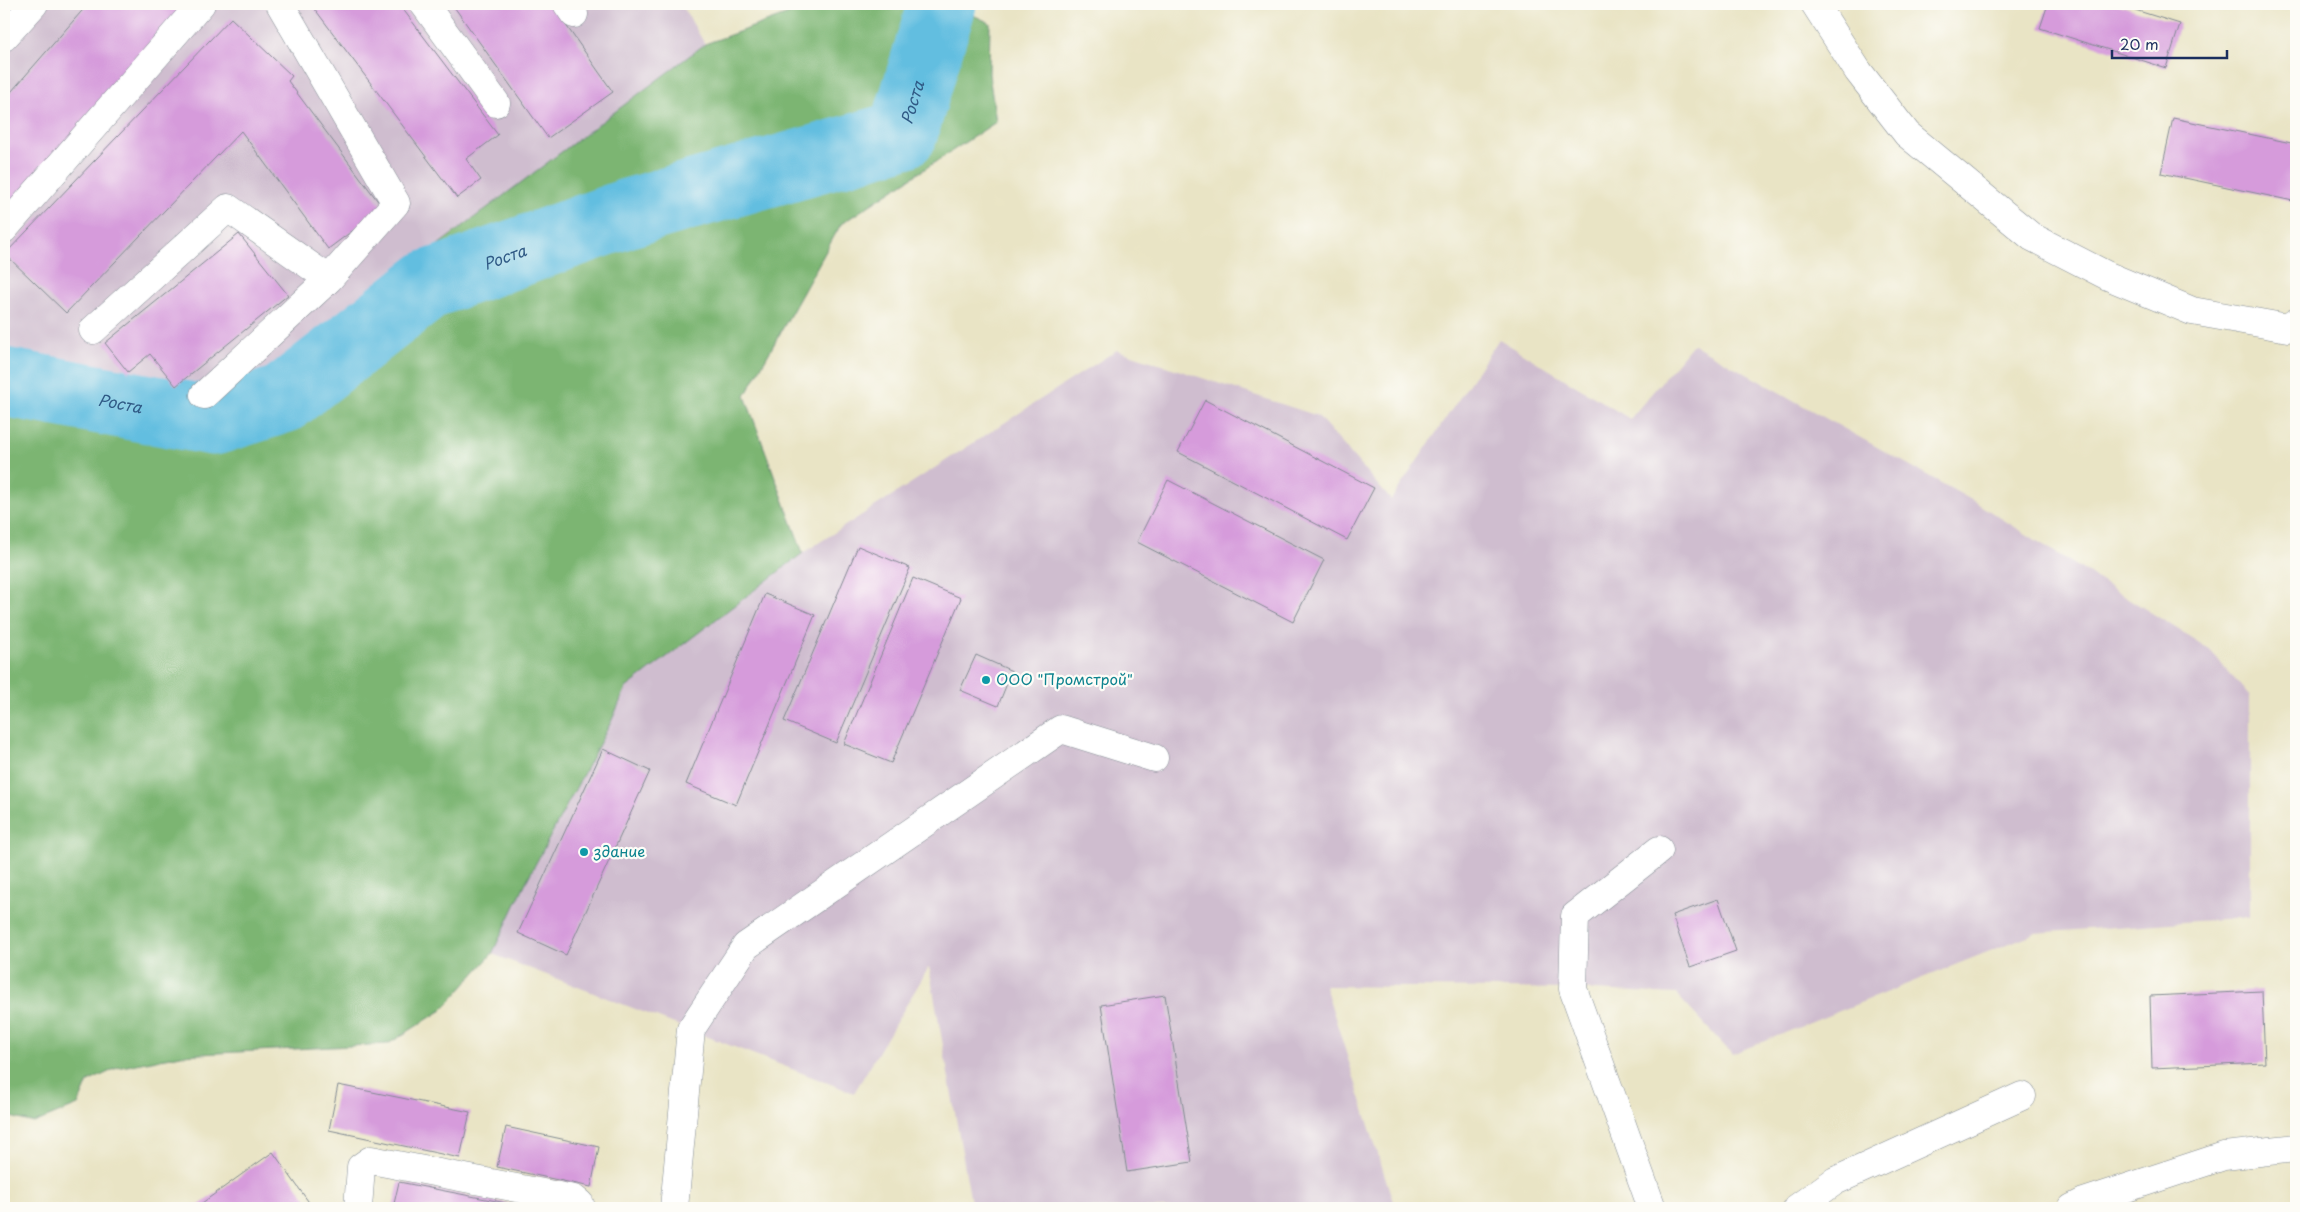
<svg xmlns="http://www.w3.org/2000/svg" width="2300" height="1212" font-family="'Playpen Sans',sans-serif">
<style>
.industrial{fill:#cfbdcf}
.forest{fill:#7cb572;stroke:#4c7268}
.lines{fill:none;stroke-linecap:round;stroke-linejoin:round}
.river{stroke:#62bee0;stroke-width:69}
.building{fill:#d69bdb}
.minor-casing{stroke:#828a92;stroke-width:29}
.major-casing{stroke:#828a92;stroke-width:29}
.minor{stroke:#fff;stroke-width:28}
.major{stroke:#fff;stroke-width:28}
.culture-dot{fill:#0f9aa8;stroke:#fdfcf7;stroke-width:2}
.labels{text-anchor:middle;stroke-width:4.5;stroke-linejoin:round;paint-order:stroke}
.culture-label{font-size:15px;fill:#0d838f;stroke:#fdfcf7;text-anchor:start}
.water-label{font-size:16px;font-style:italic;fill:#305a85;stroke:#fdfcf7}
</style>
<rect width="100%" height="100%" fill="#fdfcf7"/>
<filter id="ink" filterUnits="userSpaceOnUse"><feTurbulence type="fractalNoise" baseFrequency=".02" numOctaves="2"/><feDisplacementMap in="SourceGraphic" scale="10" xChannelSelector="R" yChannelSelector="G"/><feConvolveMatrix kernelMatrix="1 2 1 2 8 2 1 2 1" color-interpolation-filters="sRGB"/></filter>
<filter id="wash" filterUnits="userSpaceOnUse"><feTurbulence type="fractalNoise" baseFrequency=".0096" numOctaves="4" result="noise"/><feDisplacementMap in="SourceGraphic" scale="20" xChannelSelector="R" yChannelSelector="G"/><feGaussianBlur stdDeviation="1.12" result="paint"/><feColorMatrix in="noise" values="0 0 0 0 0 0 0 0 0 0 0 0 0 0 0 0 0 1.4 0 .05"/><feComposite in="paint" operator="in"/></filter>
<g filter="url(#wash)">
<rect width="100%" height="100%" fill="#e9e4c5"/>
<path class="industrial" d="M4 4H681L705 44 220 409 4 369Z
M1499 339 1630 419 1693 344 1975 502 2209 649 2250 697V917L2035 933 1732 1054 1676 994 1573 989 1325 986 1395 1208H972L929 967 854 1093 492 954 527 880 611 722 626 688 803 553 1117 350 1318 416 1391 500Z"/>
<path class="forest" d="M816 4H950L990 23 989 74 996 122 841 224 745 396 803 553 626 688 611 722 527 880 492 954 442 1010 388 1044 181 1055 117 1068 88 1082 78 1105 34 1123 11 1117 4 1112V369L220 409 705 44Z"/>
<g class="lines">
<path class="river" id="s1" d="M4 382 214 421 283 399 430 284 628 213 903 134 942 4"/>
</g>
<g id="blocks">
<path class="building" d="M88 4H191L4 216V100Z
M311 4H399L498 135 466 159 481 180 457 198Z
M452 4H551L613 92 548 138Z
M2048 4H2116L2180 24 2166 68 2040 28Z
M231 18 292 76 288 81 383 208 328 249 241 131 66 313 5 254Z
M2173 118 2296 144V186L2293 201 2161 173Z
M239 234 288 295 176 386 150 354 128 372 105 343Z
M1205 400 1374 488 1347 540 1178 452Z
M1168 480 1324 560 1293 622 1137 542Z
M858 546 910 568 836 743 784 721Z
M913 578 961 598 891 763 844 744Z
M765 594 815 615 736 805 686 784Z
M976 655 1012 671 998 706 960 690Z
M603 749 650 771 566 955 518 933Z
M1718 899 1736 951 1690 967 1672 915Z
M2262 991 2265 1063 2152 1068 2150 996Z
M1165 995 1192 1162 1127 1172 1101 1005Z
M338 1085 470 1112 460 1158 329 1130Z
M506 1127 599 1147 591 1187 497 1167Z
M273 1152 313 1208H195Z
M399 1182 527 1207V1208H393Z"/>
</g>
</g>
<g filter="url(#ink)">
<use href="#blocks" fill-opacity="0" stroke="#828a92" stroke-width="1"/>
<g class="lines">
<g class="minor-casing">
<path id="minor" d="M424 4 496 103
M567 4 574 14
M1815 4 1858 71 1907 134 2032 237 2108 276 2192 311 2288 328 2296 322
M4 37 34 4
M4 229 201 4
M93 330 228 208 329 279 396 203 280 4
M204 395 329 279
M358 1208 361 1167 371 1160 574 1199 580 1204 581 1208
M674 1208 691 1029 746 946 1061 729 1154 758
M1652 1208 1573 989 1575 916 1659 850
M1797 1208 1835 1181 2022 1096"/>
</g>
<g class="major-casing">
<path id="major" d="M2072 1208 2084 1202 2224 1156 2296 1148"/>
</g>
<use href="#minor" class="minor"/>
<use href="#major" class="major"/>
</g>
</g>
<g class="culture-dot">
<circle cx="986" cy="680" r="5"/>
<circle cx="584" cy="852" r="5"/>
</g>
<g class="labels">
<g class="culture-label">
<text x="996" y="685">ООО "Промстрой"</text>
<text x="594" y="857">здание</text>
</g>
<g class="water-label">
<text dy="6" stroke="none"><textPath href="#s1" startOffset="1002">Роста</textPath></text>
<text dy="6" stroke="none"><textPath href="#s1" startOffset="552">Роста</textPath></text>
<text dy="6" stroke="none"><textPath href="#s1" startOffset="118">Роста</textPath></text>
</g>
</g>
<rect width="2300" height="1212" fill="none" stroke="#fdfcf7" stroke-width="20"/>
<path d="M2112 50v8h115v-8" fill="none" stroke="#1b2f5e" stroke-width="2.5"/>
<text x="2120" y="50" font-size="15" fill="#1b2f5e" stroke="#fdfcf7" stroke-width="4" paint-order="stroke">20 m</text>
</svg>
